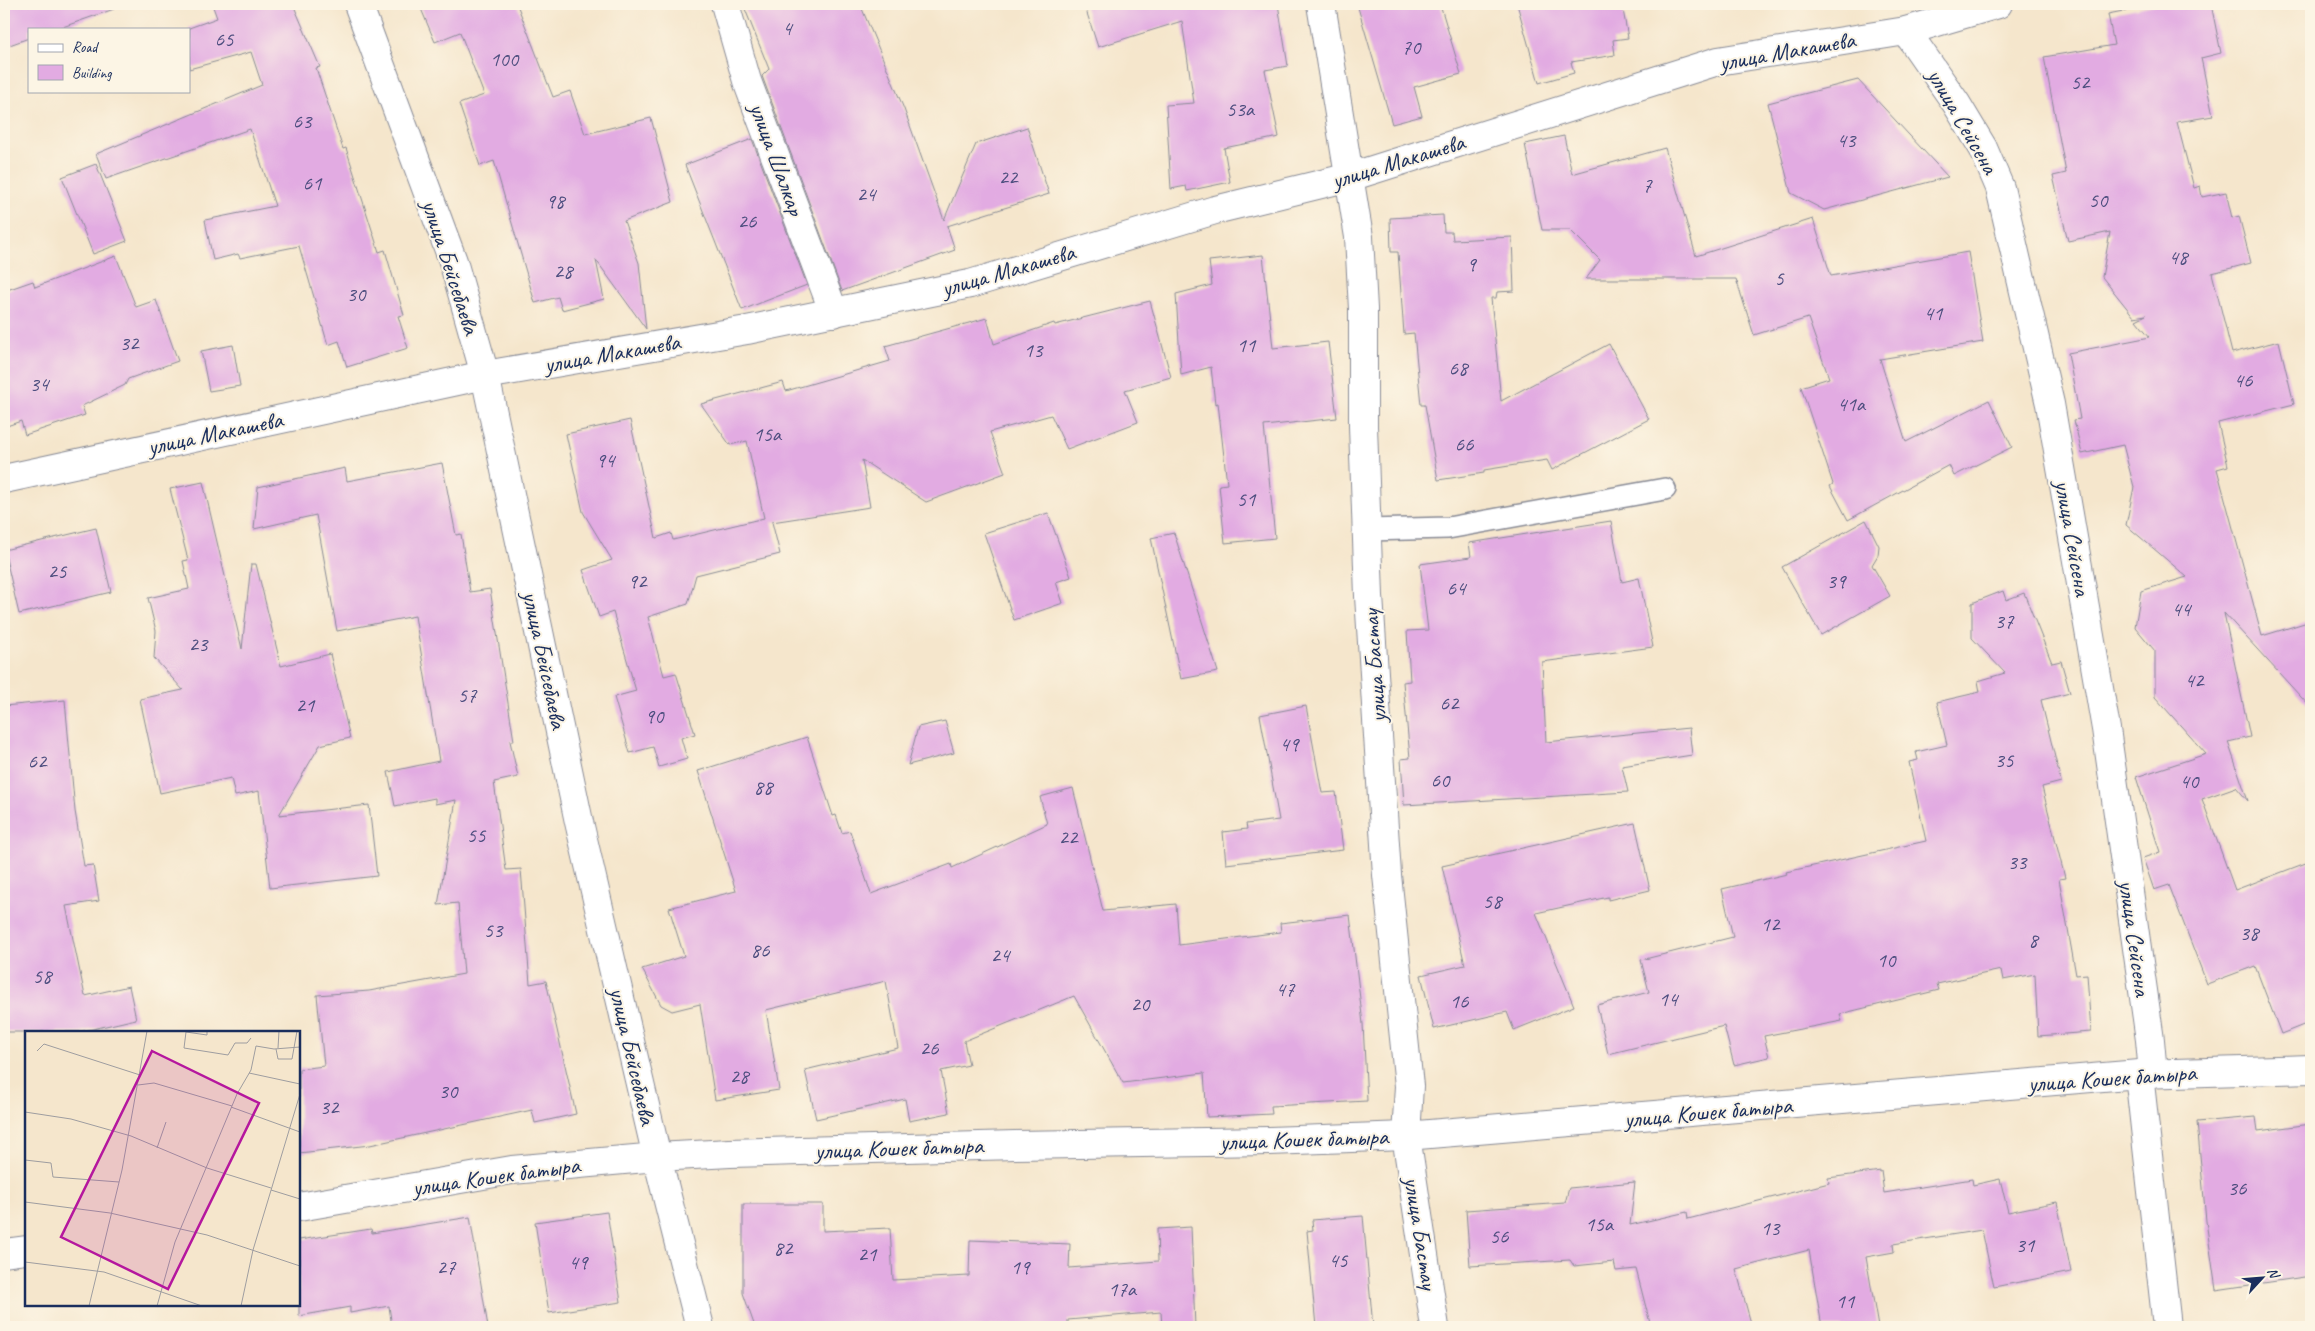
<svg xmlns="http://www.w3.org/2000/svg" width="2315" height="1331" font-family="Caveat,sans-serif">
<style>
.building{fill:#e2abe2}
.lines{fill:none;stroke-linecap:round;stroke-linejoin:round}
.service-casing{stroke:#888a95;stroke-width:24}
.minor-casing{stroke:#888a95;stroke-width:30}
.tertiary-casing{stroke:#888a95;stroke-width:30}
.service{stroke:#fff;stroke-width:21}
.minor{stroke:#fff;stroke-width:28}
.tertiary{stroke:#fff;stroke-width:28}
.labels{text-anchor:middle;stroke-width:4;stroke-linejoin:round;paint-order:stroke}
.number-label{font-size:21px;fill:#4d4e7f}
.street-label{font-size:24px;fill:#1b2f5e;stroke:#fcf5e5}
.inset-road{fill:none;stroke:#9e9da0;stroke-width:1}
.view{fill:#b5179e;fill-opacity:0.15;stroke:#b5179e;stroke-width:2.5}
.inset-edge{fill:none;stroke:#1b2f5e;stroke-width:2.5}
</style>
<rect width="100%" height="100%" fill="#fcf5e5"/>
<filter id="ink" filterUnits="userSpaceOnUse"><feTurbulence type="fractalNoise" baseFrequency=".02" numOctaves="2"/><feDisplacementMap in="SourceGraphic" scale="10" xChannelSelector="R" yChannelSelector="G"/><feConvolveMatrix kernelMatrix="1 2 1 2 8 2 1 2 1" color-interpolation-filters="sRGB"/></filter>
<filter id="wash" filterUnits="userSpaceOnUse"><feTurbulence type="fractalNoise" baseFrequency=".0096" numOctaves="4" result="noise"/><feDisplacementMap in="SourceGraphic" scale="20" xChannelSelector="R" yChannelSelector="G"/><feGaussianBlur stdDeviation="1.12" result="paint"/><feColorMatrix in="noise" values="0 0 0 0 0 0 0 0 0 0 0 0 0 0 0 0 0 1.4 0 .05"/><feComposite in="paint" operator="in"/></filter>
<g filter="url(#wash)">
<rect width="100%" height="100%" fill="#f5e6cc"/>
<g id="blocks">
<path class="building" d="M4 4H113L114 9 57 29H29V38L4 47Z
M212 4H293L320 67 316 68 343 149 346 148 379 252 385 250 404 315 398 316 408 348 347 367 339 341 328 345 299 246 240 258 238 254 213 260 205 220 275 206 250 129 106 179 96 154 262 85 251 52 189 69V28L217 18Z
M419 4H526L518 7 553 97 570 91 585 134 651 118 673 202 624 221 639 263 646 329 596 260 604 299 562 310 558 297 535 303 494 161 480 166 459 104 484 95 460 32 435 42Z
M743 4H860L904 109 944 220 976 144 1027 127 1049 194 947 226 955 250 842 291 762 76 769 69Z
M1084 4H1278L1288 66 1265 70 1279 137 1224 148 1230 182 1187 191 1186 186 1171 189 1166 105 1194 103 1182 21 1098 47Z
M1357 4H1440L1461 74 1414 87 1422 116 1392 124Z
M1517 4H1622L1628 38 1613 40 1615 55 1571 62 1574 73 1539 83Z
M2158 4H2211L2221 53 2201 58 2213 116 2177 122 2194 188 2200 186 2202 197 2226 192 2232 218 2239 216 2251 263 2212 273 2232 353 2279 341 2294 404 2218 423 2228 466 2217 469 2262 636 2311 621V708L2224 613 2250 737 2228 742 2248 801 2236 787 2202 799 2235 890 2311 861V1022L2281 1034 2255 966 2207 984 2169 885 2154 890 2143 858 2160 852 2136 777 2206 754 2155 697V651L2135 627 2141 591 2187 577 2126 525 2134 487 2123 445 2082 454 2074 420 2080 419 2068 353 2150 337 2136 320 2146 315 2134 317 2102 277 2110 232 2068 241 2053 176 2066 173 2044 57 2114 45 2108 14Z
M1858 80 1948 177 1824 210 1791 193 1768 103Z
M1564 136 1572 174 1665 148 1696 256 1813 219 1831 276 1968 252 1983 342 1880 359 1906 442 1989 400 2012 447 1954 476 1949 465 1848 520 1830 486 1833 484 1801 387 1829 378 1808 318 1754 335 1736 279H1586L1600 260 1570 230H1542L1525 144Z
M752 139 807 285 742 310 685 165Z
M96 164 127 241 93 254 62 177Z
M1443 215 1444 232H1452L1453 240 1512 237 1514 291 1497 292 1496 298H1491L1501 401 1609 344 1649 419 1552 470 1547 460 1484 470V473L1438 480 1425 405H1421L1414 333 1404 334 1398 252H1391L1390 218Z
M1263 255 1273 348 1328 342 1337 418 1264 426 1275 538 1225 543 1219 485 1227 484 1218 403 1215 404 1211 367 1181 375 1176 294 1212 285 1209 261Z
M116 256 136 307 156 300 178 361 128 379 125 385 82 406 85 415 25 435 21 421 4 427V300L6 299 7 290 33 281 35 287Z
M1150 301 1171 377 1125 390 1138 422 1067 449 1051 415 990 432 1005 473 926 502 862 460 870 507 772 522 780 554 696 575 688 604 648 617 664 676 676 673 695 734 681 738 687 759 659 767 653 747 630 753 614 697 636 691 613 612 599 617 583 570 612 560 583 512 566 434 630 420 656 538 671 533 673 540 764 518 747 441 730 445 701 404 783 382 786 391 890 361 885 346 987 318 994 344 1054 323 1055 325Z
M233 345 240 386 209 391 201 351Z
M442 463 456 535 461 534 470 592 490 589 514 741H510L518 777 494 782 506 870 521 869 530 984 546 981 576 1114 535 1123 532 1110 370 1145 299 1153V1069L324 1066 317 995 369 991 464 974 458 903 438 905 456 800 435 804V798L395 806 388 772 439 761 415 616 337 631 316 515 254 529 258 487 345 468 347 481Z
M203 482 242 649 251 564H256L281 666 330 654 350 738 320 745 279 815 369 805 377 876 270 888 259 791 235 796 231 778 160 793 140 699 183 690 154 658 156 631 148 598 189 589 183 561 188 560 170 489Z
M1048 513 1071 577 1056 582 1063 603 1014 620 984 533Z
M1866 520 1879 546 1878 555 1872 565 1890 596 1821 635 1782 567Z
M1611 521 1622 582 1639 578 1653 647 1542 662 1546 742 1689 728 1692 755 1622 766 1628 792 1404 805 1401 759 1410 758 1403 682 1410 681 1407 631 1428 630 1420 564 1471 557 1469 543Z
M96 528 111 592 19 614 4 550Z
M1174 533 1218 672 1181 679 1151 538Z
M2003 591 2006 600 2024 593 2052 663 2061 661 2070 693 2041 700 2061 782 2042 787 2065 878 2059 879 2076 975 2087 974 2091 1032 2038 1036 2035 974 2003 980 2001 970 1937 984 1939 990 1840 1014 1842 1021 1764 1036 1769 1057 1734 1065 1724 1026 1608 1054 1597 1005 1649 992 1641 960 1733 937 1722 889 1787 874 1786 872 1926 841 1909 762 1918 760 1916 752 1947 745 1937 702 1980 692 1978 681 2005 673 1972 638V603Z
M65 700 75 811 84 866 93 865 99 901 66 906 85 996 129 986 136 1019 80 1032H4V706Z
M1306 706 1322 793 1336 792 1343 850 1226 864 1223 832 1247 829 1246 824 1279 820 1260 715Z
M945 721 954 753 908 765 918 727Z
M807 737 833 816 836 815 842 833 850 831 871 894 951 864 952 868 1047 824 1040 797 1073 788 1103 911 1176 904 1179 945 1281 932 1280 923 1350 915 1363 1024 1367 1101 1271 1106 1272 1114 1207 1117 1204 1073 1123 1083 1074 996 964 1041 969 1065 941 1071 949 1113 909 1121 905 1099 816 1119 805 1070 898 1048 886 981 766 1010 779 1090 715 1100 700 1004 672 1011 661 1005 642 969 684 956 669 908 736 891 698 771Z
M1635 823 1650 890 1608 900V897L1536 913 1574 1006 1514 1030 1507 1012 1434 1029 1421 975 1465 965 1442 866Z
M2256 1117 2258 1131 2311 1124V1276L2216 1290 2206 1221 2197 1122Z
M1881 1171 1884 1193 1972 1179 1973 1185 2000 1179 2008 1212 2057 1202 2071 1272 1994 1287 1982 1230 1893 1244 1894 1252 1866 1257 1878 1327H1822L1809 1250 1736 1269 1752 1327H1651L1636 1269 1616 1271 1614 1262 1574 1266 1570 1260 1470 1266 1466 1210 1565 1203 1569 1188 1635 1182 1630 1225 1687 1212 1688 1219 1829 1183 1828 1178Z
M743 1204H823V1231L890 1228 893 1280 969 1276 970 1240 1070 1244 1069 1268 1158 1261 1157 1229 1191 1227 1195 1327H1162L1161 1312 1068 1320V1327L990 1325V1327H755L743 1293Z
M607 1212 621 1302 549 1313 535 1222Z
M1363 1216 1373 1327H1316L1307 1231 1313 1230 1312 1220Z
M470 1217 488 1327H392L389 1306 350 1313V1307L299 1316V1240L371 1229 372 1233Z"/>
</g>
</g>
<g filter="url(#ink)">
<use href="#blocks" fill-opacity="0" stroke="#888a95" stroke-width="1"/>
<g class="lines">
<g class="service-casing">
<path id="service" d="M1367 530 1448 528 1665 489"/>
</g>
<g class="minor-casing">
<path id="minor" d="M358 4 453 261 485 375 579 822 657 1157 700 1327
M725 4 747 81 834 313
M1321 4 1359 237 1363 309V426L1369 596 1387 875 1409 1086 1406 1136 1435 1327
M1906 31 1956 103 1983 148 2000 188 2050 404 2106 729 2150 1040 2153 1074
M2139 1074 2167 1327
M299 1207 512 1170 657 1157 730 1153 1015 1145 1269 1141 1406 1136 2139 1074 2311 1069
M4 1253 26 1250"/>
</g>
<g class="tertiary-casing">
<path id="tertiary" d="M4 479 485 375 747 330 970 284 1215 210 1350 177 1718 61 1906 31 1998 4"/>
</g>
<use href="#service" class="service"/>
<use href="#minor" class="minor"/>
<use href="#tertiary" class="tertiary"/>
</g>
</g>
<g class="labels">
<g class="number-label">
<text x="787" y="35">4</text>
<text x="224" y="46">65</text>
<text x="1411" y="54">70</text>
<text x="504" y="66">100</text>
<text x="2080" y="89">52</text>
<text x="1240" y="116">53а</text>
<text x="302" y="128">63</text>
<text x="1846" y="147">43</text>
<text x="1008" y="184">22</text>
<text x="312" y="190">61</text>
<text x="1647" y="192">7</text>
<text x="866" y="201">24</text>
<text x="2098" y="207">50</text>
<text x="555" y="208">98</text>
<text x="747" y="228">26</text>
<text x="2178" y="264">48</text>
<text x="1471" y="271">9</text>
<text x="563" y="278">28</text>
<text x="1779" y="285">5</text>
<text x="356" y="301">30</text>
<text x="1933" y="320">41</text>
<text x="129" y="350">32</text>
<text x="1246" y="352">11</text>
<text x="1033" y="357">13</text>
<text x="1458" y="375">68</text>
<text x="2243" y="387">46</text>
<text x="39" y="391">34</text>
<text x="1851" y="411">41а</text>
<text x="767" y="441">15а</text>
<text x="1464" y="451">66</text>
<text x="605" y="467">94</text>
<text x="1246" y="506">51</text>
<text x="57" y="578">25</text>
<text x="637" y="588">92</text>
<text x="1836" y="588">39</text>
<text x="1456" y="595">64</text>
<text x="2181" y="616">44</text>
<text x="2004" y="628">37</text>
<text x="198" y="651">23</text>
<text x="2194" y="687">42</text>
<text x="467" y="702">57</text>
<text x="1449" y="710">62</text>
<text x="305" y="712">21</text>
<text x="654" y="723">90</text>
<text x="1289" y="751">49</text>
<text x="2004" y="767">35</text>
<text x="37" y="768">62</text>
<text x="1440" y="787">60</text>
<text x="2189" y="788">40</text>
<text x="763" y="794">88</text>
<text x="476" y="842">55</text>
<text x="1068" y="844">22</text>
<text x="2017" y="869">33</text>
<text x="1492" y="908">58</text>
<text x="1770" y="931">12</text>
<text x="493" y="937">53</text>
<text x="2249" y="940">38</text>
<text x="2033" y="947">8</text>
<text x="760" y="957">86</text>
<text x="1000" y="962">24</text>
<text x="1886" y="967">10</text>
<text x="42" y="983">58</text>
<text x="1285" y="996">47</text>
<text x="1668" y="1006">14</text>
<text x="1459" y="1008">16</text>
<text x="1140" y="1011">20</text>
<text x="929" y="1055">26</text>
<text x="739" y="1083">28</text>
<text x="448" y="1098">30</text>
<text x="329" y="1114">32</text>
<text x="2237" y="1195">36</text>
<text x="1599" y="1231">15а</text>
<text x="1770" y="1235">13</text>
<text x="1499" y="1243">56</text>
<text x="2025" y="1252">31</text>
<text x="783" y="1255">82</text>
<text x="867" y="1261">21</text>
<text x="1338" y="1267">45</text>
<text x="578" y="1269">49</text>
<text x="446" y="1274">27</text>
<text x="1020" y="1274">19</text>
<text x="1122" y="1296">17а</text>
<text x="1845" y="1308">11</text>
</g>
<g class="street-label">
<text transform="translate(1787 51) rotate(-10)" y="8">улица Макашева</text>
<text transform="translate(1963 121) rotate(60)" y="8">улица Сейсена</text>
<text transform="translate(777 159) rotate(70)" y="8">улица Шалкар</text>
<text transform="translate(1398 161) rotate(-17)" y="8">улица Макашева</text>
<text transform="translate(451 267) rotate(72)" y="8">улица Бейсебаева</text>
<text transform="translate(1008 270) rotate(-16)" y="8">улица Макашева</text>
<text transform="translate(612 353) rotate(-10)" y="8">улица Макашева</text>
<text transform="translate(215 433) rotate(-12)" y="8">улица Макашева</text>
<text transform="translate(2073 538) rotate(80)" y="8">улица Сейсена</text>
<text transform="translate(545 660) rotate(78)" y="8">улица Бейсебаева</text>
<text transform="translate(1374 666) rotate(-94)" y="8">улица Бастау</text>
<text transform="translate(2135 938) rotate(82)" y="8">улица Сейсена</text>
<text transform="translate(633 1056) rotate(77)" y="8">улица Бейсебаева</text>
<text transform="translate(2112 1078) rotate(-4)" y="8">улица Кошек батыра</text>
<text transform="translate(1708 1112) rotate(-5)" y="8">улица Кошек батыра</text>
<text transform="translate(1304 1139) rotate(-2)" y="8">улица Кошек батыра</text>
<text transform="translate(899 1148) rotate(-2)" y="8">улица Кошек батыра</text>
<text transform="translate(496 1176) rotate(-8)" y="8">улица Кошек батыра</text>
<text transform="translate(1421 1233) rotate(81)" y="8">улица Бастау</text>
</g>
</g>
<g transform="translate(25 1031)">
<rect width="275" height="275" fill="#f5e6cc"/>
<path class="inset-road" d="M182 0V4L161 1 159 17 203 24 210 12H222L226 7M253 17 254 0M251 18 253 28H267L272 0M12 20 19 13 115 44M224 42 275 53M113 54 129 52 207 75M206 76 275 101M0 81 46 88 106 105 182 137 246 157M132 117 141 91M0 129 26 132 28 146 94 151M246 159 275 168M0 171 85 182 182 204 275 235M0 231 79 241 177 275M64 275 97 139 122 0M132 275 150 211 212 63 226 39 231 15 249 18 275 16M216 275 228 219 275 63"/>
<path class="view" d="M127 20 234 72 143 258 36 206Z"/>
<rect width="275" height="275" class="inset-edge"/>
</g>
<rect width="2315" height="1331" fill="none" stroke="#fcf5e5" stroke-width="20"/>
<rect x="28" y="28" width="162" height="65" fill="#fcf5e5" stroke="#a2a6af"/>
<rect x="38" y="44" width="25" height="8" fill="#ffffff" stroke="#a2a6af"/>
<text x="72" y="52" font-size="15" fill="#1b2f5e">Road</text>
<rect x="38" y="65" width="25" height="15" fill="#e2abe2" stroke="#a2a6af"/>
<text x="72" y="78" font-size="15" fill="#1b2f5e">Building</text>
<g transform="translate(2262 1278) rotate(64)" stroke="#fcf5e5" stroke-width="4" paint-order="stroke">
<path d="M0-4L9 19L0 12L-9 19Z" fill="#1b2f5e"/>
<text y="-8" font-size="14" font-weight="bold" text-anchor="middle" fill="#1b2f5e">N</text>
</g>
</svg>
